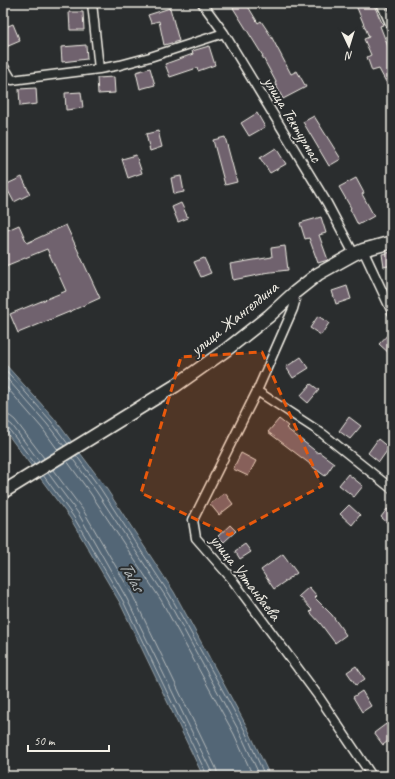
<svg xmlns="http://www.w3.org/2000/svg" width="395" height="779" font-family="Caveat,sans-serif">
<style>
.water{fill:#536676;stroke:#939ea4}
.lines{fill:none;stroke-linecap:round;stroke-linejoin:round}
.shore{stroke:#b4b9ba;stroke-width:1}
.building{fill:#70626e;stroke:#f4f1e8}
.street-casing{stroke:#f4f1e8;stroke-width:11}
.secondary-casing{stroke:#f4f1e8;stroke-width:15}
.street{stroke:#2a2d2e;stroke-width:8}
.secondary{stroke:#2a2d2e;stroke-width:12}
.marked{fill:#e8590c;fill-opacity:0.2;stroke:#e8590c;stroke-width:3;stroke-dasharray:8 5;stroke-linejoin:round}
.labels{text-anchor:middle;stroke-width:4;stroke-linejoin:round;paint-order:stroke}
.street-label{font-size:17px;fill:#f4f1e8;stroke:#2a2d2e}
.water-label{font-size:18px;font-style:italic;fill:#b4b9ba;stroke:#2a2d2e}
</style>
<rect width="100%" height="100%" fill="#2a2d2e"/>
<filter id="ink" filterUnits="userSpaceOnUse"><feTurbulence type="fractalNoise" baseFrequency=".025" numOctaves="2"/><feDisplacementMap in="SourceGraphic" scale="8" xChannelSelector="R" yChannelSelector="G"/><feConvolveMatrix kernelMatrix="1 2 1 2 8 2 1 2 1" color-interpolation-filters="sRGB"/></filter>
<g filter="url(#ink)">
<path class="water" d="M3 360 5 364 54 418 104 485 174 592 247 727 270 776H203L120 603 70 518 3 428Z"/>
<g class="lines">
<path class="shore" d="M3 367 51 421 68 444
M3 374 47 424 64 446
M3 383 42 428 58 450
M3 415 10 416 15 420 44 458
M3 421 8 422 12 425 39 461
M3 426H6L8 428 35 464
M76 455 100 488 170 595 244 729 265 776
M72 458 96 491 166 597 239 731 260 776
M67 461 91 494 161 600 234 734 253 776
M53 470 83 510 133 596 216 768 218 776
M48 473 78 513 127 599 211 771 212 776
M43 475 73 516 123 601 206 773 207 776"/>
</g>
<path class="building" d="M230 3H246L258 23 261 21 271 36 291 74 297 71 306 87 283 99 275 83 276 82 262 56H263Z
M355 3H373L383 25 380 26 389 49 392 48V93L379 69 372 71 367 57 371 55 364 39 369 37Z
M170 8 179 41 164 45 159 21 151 23 148 15Z
M69 12H83L84 30H70Z
M13 24 20 41 6 47 3 41V28Z
M86 45 87 59 62 62 61 47Z
M209 46 215 65 198 71 197 68 170 77 165 64 193 54 192 51Z
M150 68 155 85 140 89 136 72Z
M114 77 115 93 98 94 97 78Z
M36 88 37 104 20 106 19 89Z
M81 92 83 108 66 110 65 93Z
M257 113 265 127 249 136 241 123Z
M314 116 341 159 329 166 303 122Z
M158 131 162 147 150 151 146 134Z
M225 137 237 182 225 185 213 140Z
M276 148 286 164 270 173 260 158Z
M136 155 142 173 128 178 122 159Z
M181 176 184 192 174 194 171 178Z
M22 177 30 194 14 202 5 185Z
M356 178 364 193 362 194 374 216 358 225 350 209 351 208 339 187Z
M181 203 188 218 178 222 172 207Z
M321 217 326 233 319 235 328 260 318 263 309 238 305 239 300 223Z
M19 225 27 243 66 225 100 298 69 312 18 333 10 314 66 291 47 249 3 267V232Z
M285 246 288 270 263 273V274L233 280 230 264 272 257 271 248Z
M392 252V265L384 267 382 254Z
M204 258 211 273 201 277 194 262Z
M347 286 351 299 336 304 332 291Z
M318 316 329 323 321 335 310 328Z
M392 330V356L379 344Z
M301 357 309 368 293 378 286 367Z
M311 384 319 390 308 403 300 396Z
M349 417 361 426 350 439 339 431Z
M279 419 288 426 286 428 318 453 319 452 334 463 325 476 310 465V464L268 432Z
M378 439 389 448 379 462 368 453Z
M241 453 256 461 248 476 233 469Z
M348 474 363 486 354 497 339 485Z
M225 493 233 504 219 515 210 504Z
M349 505 360 515 352 525 340 514Z
M387 509 392 513V527L381 517Z
M230 525 236 531 224 542 218 536Z
M245 544 251 552 240 559 235 551Z
M283 554 297 573 274 589 261 570Z
M309 587 317 596 315 598 332 615 346 635 335 643 320 623 310 612 312 610 299 596Z
M356 666 365 679 356 685 347 672Z
M362 691 371 706 362 712 353 697Z
M386 724 392 732V738L383 745 374 733Z"/>
<g class="lines">
<g class="street-casing">
<path id="street" d="M92 3 99 69
M202 3 224 33 327 203 354 254
M381 3 392 28
M3 65 12 80 99 69 120 65 150 57 224 33
M363 250 392 312
M294 293 295 302 293 309 257 391 193 520 196 538 231 578 319 697 372 776
M257 391 323 434 392 489"/>
</g>
<g class="secondary-casing">
<path id="secondary" d="M3 492 102 431 175 386 226 350 269 316 294 293 318 274 354 254 363 250 392 242"/>
</g>
<use href="#street" class="street"/>
<use href="#secondary" class="secondary"/>
</g>
</g>
<path class="marked" d="M262 352 322 486 229 535 141 493 181 357Z"/>
<g class="labels">
<g class="street-label">
<text transform="translate(293 119) rotate(59)" y="6">улица Тектурмас</text>
<text transform="translate(234 318) rotate(-39)" y="6">улица Жангелдина</text>
<text transform="translate(246 577) rotate(52)" y="6">улица Ултанбаева</text>
</g>
<g class="water-label">
<text transform="translate(132 576) rotate(60)" y="6">Talas</text>
</g>
</g>
<rect width="395" height="779" fill="none" stroke="#2a2d2e" stroke-width="16"/>
<rect x="8" y="8" width="379" height="763" fill="none" stroke="#f4f1e8" stroke-width="1.5" filter="url(#ink)"/>
<g transform="translate(349 46) rotate(176)" stroke="#2a2d2e" stroke-width="3" paint-order="stroke">
<path d="M0-3L7 15L0 10L-7 15Z" fill="#f4f1e8"/>
<text y="-6" font-size="11" font-weight="bold" text-anchor="middle" fill="#f4f1e8">N</text>
</g>
<path d="M28 745v6h81v-6" fill="none" stroke="#f4f1e8" stroke-width="2"/>
<text x="34" y="745" font-size="12" fill="#f4f1e8" stroke="#2a2d2e" stroke-width="3" paint-order="stroke">50 m</text>
</svg>
